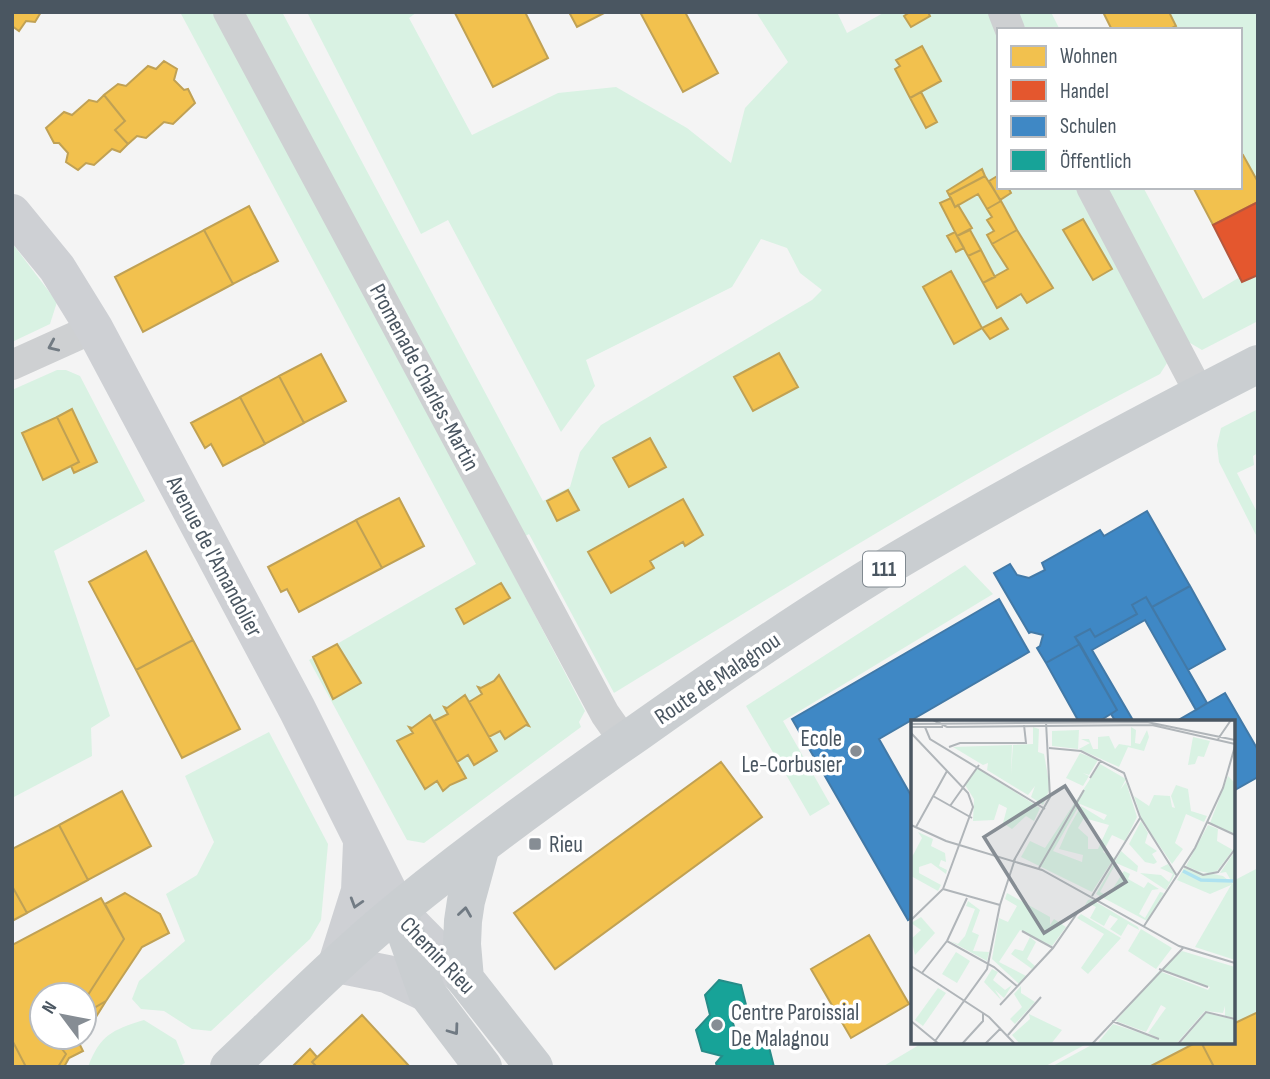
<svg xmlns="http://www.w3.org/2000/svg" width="1270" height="1079" font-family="'Sofia Sans Condensed',sans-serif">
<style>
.green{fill:#d9f2e3}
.homes{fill:#f2c14e;stroke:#c0a154;stroke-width:2}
.shops{fill:#e4572e;stroke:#b6573d;stroke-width:2}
.schools{fill:#3f88c5;stroke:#4279a7;stroke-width:2}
.public{fill:#17a398;stroke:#268c88;stroke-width:2}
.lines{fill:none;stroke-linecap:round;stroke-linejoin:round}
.street{stroke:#ced0d2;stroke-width:30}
.secondary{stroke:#ced0d4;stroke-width:38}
.primary{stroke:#caced1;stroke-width:38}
.oneway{stroke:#727b83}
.oneway2{stroke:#727b84}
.oneway3{stroke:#707a83}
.poi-dot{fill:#868d94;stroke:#fff;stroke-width:2.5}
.labels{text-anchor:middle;stroke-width:7;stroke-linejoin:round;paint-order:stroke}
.shield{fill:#fff;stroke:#808990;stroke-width:2}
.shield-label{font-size:21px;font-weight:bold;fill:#4a5661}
.street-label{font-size:23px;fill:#4a5661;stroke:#fff}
.poi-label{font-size:23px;fill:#4a5661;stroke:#fff;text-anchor:start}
.inset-river{fill:none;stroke:#aee2f0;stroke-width:3.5}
.inset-road{fill:none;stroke:#b0b5b9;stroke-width:2}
.view{fill:#868d94;fill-opacity:0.15;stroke:#868d94;stroke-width:3.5}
.inset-edge{fill:none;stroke:#4a5661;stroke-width:3.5}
</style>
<rect width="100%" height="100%" fill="#f4f4f4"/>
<path class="green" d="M180 12H282L543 501 570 487 580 452 601 425 812 300 822 290 800 273 787 248 761 239 732 287 586 360 595 386 561 432 448 220 421 234 307 12H417L409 18 472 135 558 93 616 87 687 128 731 163 745 108 788 62 756 12H837L847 33 885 12H992L999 31V187H1081L1167 363 1160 374C972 471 794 583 614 693L529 534 501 550 585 711 579 722 581 727 424 843 407 840 309 660 476 564Z
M1015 12H1051L1060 30H1021Z
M1169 12H1258V182L1240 149V30H1178Z
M1102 187H1143L1203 299 1240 277 1243 282 1258 275V321L1202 350 1180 337Z
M12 243 57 302 50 324 12 342Z
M57 370H66L80 376 145 501 54 551 110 716 91 728 92 756 12 798V390Z
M1258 409V453L1253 456 1254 465 1237 473 1258 514V539L1219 462 1217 445 1221 428Z
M965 565 993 594 783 721 830 804 810 816 746 706Z
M269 732 328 844 321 920 310 939 211 1031 192 1029 164 1011 141 1009 132 999 139 981 185 941 166 894 197 875 214 842 185 776Z
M1258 868V1067H1051L1097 1042H1233V881Z
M144 1020 176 1040 185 1063 178 1067H88C100 1035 112 1030 144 1020Z
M924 1042H1090L1044 1067H882Z"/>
<path class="homes" d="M12 12H41L35 22 26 21 19 31 12 26Z
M525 12 548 58 493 87 455 13Z
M569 12H606L577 27Z
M640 12H685L718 73 683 92Z
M910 12H928L930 16 911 27 904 16Z
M1103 12H1169L1176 26 1168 30H1112Z
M922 46 941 81 910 98 895 69 900 66 896 60Z
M164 61 177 69 174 80 184 90 188 89 195 103 173 124 164 122 146 138 137 136 128 144 115 130 125 121 104 95 118 84 126 86 148 66 156 69Z
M921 92 937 122 926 128 910 98Z
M104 95 125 121 115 130 128 144 120 152 112 149 94 165 86 163 78 170 66 162 68 153 59 143H54L46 128 64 112 72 115 89 100 97 102Z
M1243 155 1258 182V202L1213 225 1193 187H1240V156Z
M982 169 985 176 949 195 947 191Z
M999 175V187H1008L1011 193 1000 200 989 181Z
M985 176 1001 201 987 209 978 194 955 207 949 195Z
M951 198 955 207 958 205 972 228 957 236 940 203Z
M1001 201 1017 230 992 244 987 235 994 231 987 220 992 217 987 209Z
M249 206 278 261 233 284 204 230Z
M1083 219 1112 269 1093 280 1063 230Z
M204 230 233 284 143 332 115 277Z
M970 230 981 250 968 256 957 236Z
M1017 230 1053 288 1027 303 1021 294 997 308 983 283 1008 269 992 244Z
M955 232 964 248 956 252 947 236Z
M981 250 995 277 983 283 968 256Z
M951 271 982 328 954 344 923 287Z
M1001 318 1008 329 990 339 982 328Z
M779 353 798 387 753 411 734 377Z
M321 354 346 401 304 423 279 376Z
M279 376 304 423 265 444 240 397Z
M240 397 265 444 223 466 211 444 205 448 191 423Z
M72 409 97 462 74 473 71 466 79 462 57 417Z
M57 417 79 462 43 480 22 433Z
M650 438 666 467 629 487 613 458Z
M568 490 579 510 557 521 547 501Z
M399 498 424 546 382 568 356 520Z
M683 499 703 535 685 546 683 542 650 561 654 568 611 593 588 552Z
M356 520 382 568 299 612 287 589 281 592 268 567Z
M146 551 193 640 136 670 89 582Z
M501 583 510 598 464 624 456 609Z
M193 640 240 729 182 758 136 670Z
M337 644 361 683 333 699 313 657Z
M499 675 529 726 526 725 505 739 500 731 489 737 469 702 482 694 478 687 481 688 494 681Z
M465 695 497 751 474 765 468 755 457 762 434 721 448 714 444 707 447 708Z
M430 715 466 778 450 785 443 791 437 781 425 789 397 741 413 733 409 727 412 728Z
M721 762 762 817 555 969 514 913Z
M122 791 151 846 88 880 59 825Z
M59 825 88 880 27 913 12 886V849Z
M12 886 27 913 12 921Z
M125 893 160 914 169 933 142 947 106 1001 87 1012 86 998 124 939 105 904Z
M101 898 124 939 86 998 90 1018 84 1027V995H42V1037H71L58 1044 66 1054 58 1067H26L12 1040V945Z
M869 935 909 1004 851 1038 811 969Z
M106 1001 84 1036V1027L90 1018 87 1012Z
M1258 1012V1067H1214L1201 1042H1233V1024Z
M362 1015 410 1067H317L312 1062Z
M71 1037H83L79 1043 83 1051 69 1058 64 1067H58L66 1054 58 1044Z
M12 1040 26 1067H12Z
M1197 1042H1201L1214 1067H1149Z
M310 1049 317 1057 312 1062 317 1067H292Z"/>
<path class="shops" d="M1258 202V275L1242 282 1213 225Z"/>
<path class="schools" d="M1147 511 1190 586 1152 607 1146 597 1132 605 1137 614 1095 637 1090 629 1075 637 1080 644 1046 663 1037 648 1040 646 1043 635 1031 632 1029 633 994 573 1010 564 1017 575 1029 578 1045 570 1042 563 1100 530 1104 536Z
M1190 586 1225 649 1188 670 1152 607Z
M1146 597 1207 703 1196 710 1145 620 1092 650 1134 722H1116L1111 714 1117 710 1075 637 1090 629 1095 637 1137 614 1132 605Z
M999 599 1029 652 879 739 913 799V917L908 920 792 719Z
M1080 644 1117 710 1098 722H1079L1046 663Z
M1225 693 1258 750V777L1233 791V722H1175Z"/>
<path class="public" d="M719 980 741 985 746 1005 732 1020 738 1039 769 1047 774 1067H717L716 1063 722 1056 702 1051 696 1030 710 1015 705 995Z"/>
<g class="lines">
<path class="street" d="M228 12 605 714 624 741
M1003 12 1010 30
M1091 187 1200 394
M12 365 94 328"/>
<path class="secondary" d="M12 213 57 268 94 328 297 709 398 911 465 979
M362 843 360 891 337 964 387 974 427 993"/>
<path class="primary" d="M481 846 466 901 463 921 462 944 465 979 534 1067
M398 911 427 993 483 1067
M229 1067C285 1014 340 958 400 909 476 847 556 789 637 733 719 675 802 618 888 566 1009 494 1133 428 1258 364"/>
</g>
<defs><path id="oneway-chevron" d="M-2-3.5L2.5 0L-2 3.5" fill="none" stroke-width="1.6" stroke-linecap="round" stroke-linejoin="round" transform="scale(1.75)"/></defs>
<use class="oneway" href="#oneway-chevron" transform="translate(53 346) rotate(156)"/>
<use class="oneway2" href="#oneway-chevron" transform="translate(356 903) rotate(107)"/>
<g class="oneway3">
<use href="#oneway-chevron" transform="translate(465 912) rotate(-82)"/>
<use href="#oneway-chevron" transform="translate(454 1030) rotate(54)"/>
</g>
<g class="poi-dot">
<circle cx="856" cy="751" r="7"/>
<rect x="528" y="837" width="14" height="14" rx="3.5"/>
<circle cx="717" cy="1025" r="7"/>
</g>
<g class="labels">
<rect class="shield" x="863" y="551.5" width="42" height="35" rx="5"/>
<g class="shield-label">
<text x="884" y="576">111</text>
</g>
<g class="street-label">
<text transform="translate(425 377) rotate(62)" y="8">Promenade Charles-Martin</text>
<text transform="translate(215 556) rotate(62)" y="8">Avenue de l'Amandolier</text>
<text transform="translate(717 678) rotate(-34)" y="8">Route de Malagnou</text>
<text transform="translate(438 955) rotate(46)" y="8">Chemin Rieu</text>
</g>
<g class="poi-label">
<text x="842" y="746" text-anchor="end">Ecole<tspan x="842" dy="26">Le-Corbusier</tspan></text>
<text x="549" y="852">Rieu</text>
<text x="731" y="1020">Centre Paroissial<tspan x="731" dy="26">De Malagnou</tspan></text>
</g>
</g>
<g transform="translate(911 720)">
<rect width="324" height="324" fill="#f4f4f4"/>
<path d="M122 7 128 9 127 32 133 34 139 68 132 85 120 77 124 66 117 75 76 50 77 43 72 45 42 27 101 25 100 54 102 25 122 24ZM220 7 225 10 224 23 229 24 236 10 238 17 233 31 217 27 208 47 168 29 179 23 170 19H178L182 29H187V17L198 16 204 29 208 24 220 26ZM168 10 167 29 141 26V11ZM282 17 299 21 293 37 287 36 284 44 277 45ZM169 33 187 40 178 55 172 53 178 56 172 66 155 58ZM189 44 215 59 209 70 215 62 226 97 214 121 201 115 192 132 203 138 181 172 110 137 119 121 134 128ZM169 84 196 95 193 100 170 86 157 109 148 129 172 135 171 142 142 131ZM173 98 198 105 187 129H177V117L167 108ZM66 48 129 88 123 101 115 96 101 109 92 103 96 88 88 84 83 100 62 101 63 79 54 65ZM317 56 324 63V114L299 103ZM265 65 277 69 280 91 296 96 293 102 275 94 264 123 272 129 261 144 231 100 223 76 238 86 243 75 259 76 261 87 264 88 260 76ZM230 101 237 113 234 123 246 131 241 134 246 142 243 144 234 142 218 124ZM297 105 307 109 306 121 322 130 306 151 294 154 275 146ZM7 112 22 119 20 126 34 133 35 142 30 140 28 146 36 150 35 154 20 143 8 147V153L30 165 27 171 0 156V139L11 118ZM210 131 227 146 226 152 205 143 189 172 197 176 213 151 219 154 217 159 233 168 237 162 248 169 241 170 228 194 234 198 249 172 253 173 236 201 185 174ZM324 131V240L284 227 320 165 299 174 266 160 273 148 312 156 322 164 315 152 309 153ZM257 144 264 154 255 170 229 153 250 155 258 162 262 154 249 148ZM96 173 139 197V205L143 199 155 207 141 226 109 210 88 242 115 256 108 264 81 239 88 198 97 202 106 186 94 179ZM180 179 227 207 228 210 217 204 210 216 199 209 207 199 199 195 193 206 179 198 185 187 177 183 170 192 177 180ZM57 181 69 190 61 212 68 215 62 231 78 232 76 241 39 221 47 224 54 216 64 189 55 186ZM170 194 210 218 177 254 170 248 193 214 166 198ZM10 197 24 213 4 235 0 219 10 210 0 203ZM230 209 261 228 245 249 217 231ZM119 217 125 222 116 239 124 246 121 249 100 234 104 229 112 231ZM271 231 324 247V298L314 296V286L312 293 294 291 265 324H186L202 304 251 320 237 313 255 288 250 285 235 312 205 301 248 251 297 270 299 267 250 249ZM45 232 59 241 46 263 31 254ZM81 249 87 252 82 260 94 270 101 265 93 278 84 270 91 281 73 262ZM110 266V273L124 282 104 304 99 299 111 287 103 274ZM27 268 35 273 12 306 4 300ZM295 293 324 300V324H269ZM118 294 151 310 140 324 108 323 101 315 119 299Z" fill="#d9f2e3" fill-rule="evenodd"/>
<path class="inset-river" d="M272 151 290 160 322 161"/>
<path class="inset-road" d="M22 0 36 7 241 5 324 24M0 4 236 2 324 20M0 7H32M14 7 19 19 134 89M0 13 57 73 62 87 32 169 0 200M307 19 320 0M38 27 49 23H115L113 5M138 28 170 31 213 53 229 97 266 156M179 58 190 40M22 76 61 98M39 86 68 45M296 102 324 115M0 105 35 121 131 150 268 226 324 243M5 107 36 51M102 142 139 77 135 2M272 146 292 155 307 152 324 129M128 148 173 70M32 169 89 185M181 176 229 98M233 206 284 128 312 68 324 26M111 211 142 228M36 221 56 178M0 246 78 297 104 324M248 249 297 267M11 253 36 221 83 247 107 267M89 285 142 228 167 192M0 301 28 324M201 301 248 319M97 315 130 277M22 324 76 249 89 185 104 139M51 324 72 301V293M74 324 90 308M181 324 272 228M267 324 295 292 324 299"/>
<path class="view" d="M154 66 215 162 133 213 73 117Z"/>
<rect width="324" height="324" class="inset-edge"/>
</g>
<rect width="1270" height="1079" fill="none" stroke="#4a5661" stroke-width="28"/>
<rect x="997" y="28" width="245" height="161" fill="#ffffff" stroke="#b7bbc0" stroke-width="2"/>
<rect x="1011" y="46" width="35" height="21" fill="#f2c14e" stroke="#b7bbc0" stroke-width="2"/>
<text x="1060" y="63" font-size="21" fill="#4a5661">Wohnen</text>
<rect x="1011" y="80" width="35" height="21" fill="#e4572e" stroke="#b7bbc0" stroke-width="2"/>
<text x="1060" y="98" font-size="21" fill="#4a5661">Handel</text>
<rect x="1011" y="116" width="35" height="21" fill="#3f88c5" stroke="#b7bbc0" stroke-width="2"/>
<text x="1060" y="133" font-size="21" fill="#4a5661">Schulen</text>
<rect x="1011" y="150" width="35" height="21" fill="#17a398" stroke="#b7bbc0" stroke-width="2"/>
<text x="1060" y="168" font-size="21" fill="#4a5661">Öffentlich</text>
<g transform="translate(63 1016) rotate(302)"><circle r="33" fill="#ffffff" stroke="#b7bbc0" stroke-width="2"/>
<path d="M0-5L12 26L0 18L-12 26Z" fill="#868d94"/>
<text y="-10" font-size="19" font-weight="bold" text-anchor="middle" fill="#4a5661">N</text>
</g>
</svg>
